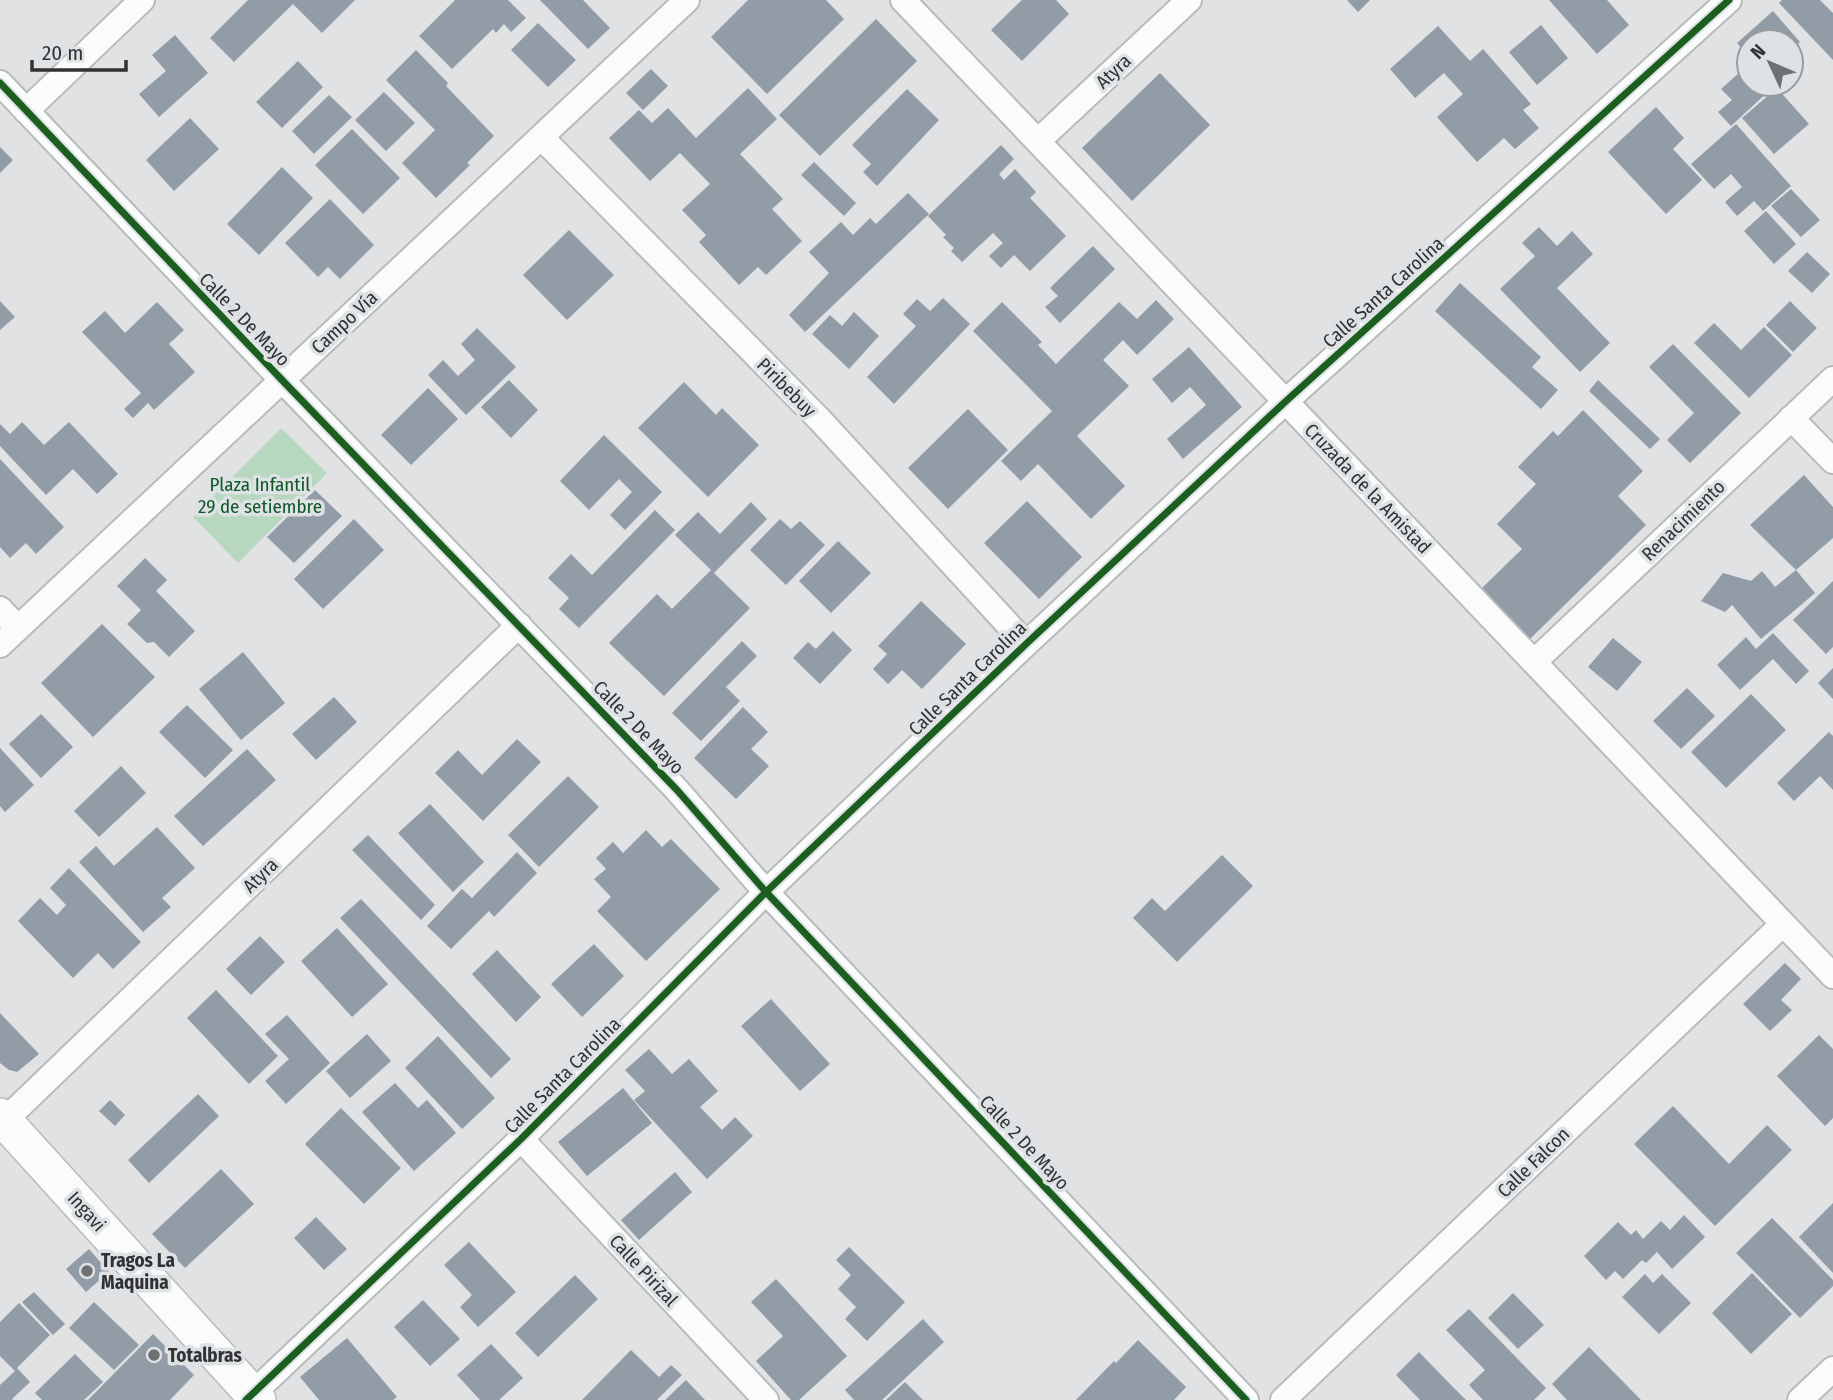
<svg xmlns="http://www.w3.org/2000/svg" width="1833" height="1400" font-family="'Fira Sans Condensed',sans-serif">
<style>
.green{fill:#b7d7bf}
.building{fill:#919ca7}
.lines{fill:none;stroke-linecap:round;stroke-linejoin:round}
.street-casing{stroke:#b8babb;stroke-width:28}
.secondary-casing{stroke:#b8babb;stroke-width:38}
.street{stroke:#fafbfb;stroke-width:24}
.secondary{stroke:#fafbfb;stroke-width:35}
.cycleway-casing{stroke:#dfe2e5;stroke-width:11}
.cycleway{stroke:#1b5e20;stroke-width:7}
.poi-dot{fill:#6e7071;stroke:#dfe2e5;stroke-width:2.5}
.labels{text-anchor:middle;stroke-width:7;stroke-linejoin:round;paint-order:stroke}
.street-label{font-size:19px;fill:#313233;stroke:#dfe2e5}
.park-label{font-size:19px;fill:#0e5829;stroke:#dfe2e5}
.poi-label{font-size:19px;font-weight:bold;fill:#313233;stroke:#dfe2e5;text-anchor:start}
</style>
<rect width="100%" height="100%" fill="#e0e2e4"/>
<path class="green" d="M281 428 327 473 238 563 193 517Z"/>
<path class="building" d="M248 0H355L322 33 293 4 234 62 210 38Z
M455 0H508L526 18 511 32 504 24 496 33 493 29 452 69 419 36Z
M540 0H583L610 28 588 49Z
M748 0H826L844 19 767 94 711 37Z
M1022 0H1056L1069 14 1022 61 991 30Z
M1347 0H1370L1358 12Z
M1549 0H1607L1629 25 1597 54Z
M1782 0H1820L1833 13V60L1779 3Z
M1773 11 1800 42 1791 50V42H1749V56L1737 43Z
M876 19 917 61 820 156 779 115Z
M538 23 576 60 548 87 511 50Z
M1541 25 1568 58 1537 85 1509 52Z
M1438 26 1470 61 1483 49 1531 104 1523 110 1539 128 1515 149 1504 138 1477 162 1437 117 1463 94 1444 73 1415 98 1390 69Z
M175 35 208 73 159 117 139 94 166 71 152 55Z
M416 50 448 83 446 86 494 136 467 163 470 165 436 198 402 163 435 130 386 80Z
M298 61 323 87 282 128 256 102Z
M1749 64V84H1769L1772 88 1731 126 1718 112 1732 100 1721 89Z
M651 69 668 86 643 110 626 93Z
M1160 73 1210 125 1132 201 1082 148Z
M748 88 777 119 740 154 783 199 772 209 802 241 766 275 758 267 739 285 699 242 706 235 682 210 710 184 680 153 650 181 609 138 639 110 652 123 668 108 696 138Z
M1777 88 1809 124 1774 154 1742 118Z
M907 89 939 120 877 186 863 172 871 164 852 145Z
M384 92 415 123 386 151 355 120Z
M329 95 352 117 314 154 292 131Z
M1656 107 1684 138 1673 149 1702 180 1666 214 1608 152Z
M190 118 219 149 174 191 146 160Z
M1736 124 1791 186 1763 211 1754 201 1737 216 1725 202 1742 187 1731 174 1714 189 1691 164Z
M352 129 400 178 363 214 315 165Z
M1001 145 1014 159 999 174 1004 180 1015 169 1036 192 1030 198 1066 236 1030 271 1014 255 1001 268 989 256 1003 243 993 233 962 262 951 251 954 248 943 237 946 235 928 216Z
M0 147 13 160 0 173Z
M814 162 856 203 844 216 801 175Z
M282 167 313 198 259 255 227 224Z
M1791 189 1820 220 1801 237 1771 206Z
M908 193 929 214 805 332 789 315 829 273 809 252 841 222 853 235 870 218 876 224Z
M330 199 374 245 340 279 328 267 318 277 285 243Z
M1766 211 1796 244 1774 264 1744 231Z
M1539 227 1557 246 1572 231 1593 254 1557 288 1610 343 1580 372 1500 289 1535 256 1522 243Z
M569 230 614 275 567 320 523 275Z
M1093 246 1115 269 1060 323 1045 307 1058 296 1050 288Z
M1807 252 1830 274 1812 293 1788 271Z
M1460 283 1541 357 1532 367 1558 390 1541 409 1435 311Z
M943 298 970 324 894 404 867 377 916 326 903 314 917 299 930 311Z
M1156 300 1174 319 1137 355 1123 340 1103 360 1129 386 1077 436 1125 486 1091 519 1038 464 1021 481 1001 461 1052 411 973 331 1002 302 1042 342 1038 345 1056 364 1119 302 1137 319Z
M0 301 15 317 0 330Z
M1790 301 1817 328 1793 352 1766 325Z
M157 302 184 330 169 344 195 372 154 410 148 403 133 418 124 409 141 393 82 332 105 311 125 333Z
M854 312 879 336 849 369 812 334 830 315 842 326Z
M1714 323 1741 350 1764 327 1792 355 1749 398 1694 343Z
M477 328 516 367 466 415 428 375 443 360 458 376 475 360 461 344Z
M1673 344 1741 413 1690 463 1667 440 1694 413 1649 367Z
M1189 347 1242 407 1183 459 1167 439 1206 405 1190 387 1172 403 1152 379Z
M509 380 538 410 511 438 481 407Z
M1598 380 1660 439 1650 449 1589 391Z
M684 382 716 415 722 408 759 445 708 497 638 428Z
M428 388 458 419 411 465 381 435Z
M968 409 1008 450 948 509 908 468Z
M1583 410 1643 471 1618 496 1646 525 1530 639 1481 589 1522 549 1497 524 1536 484 1518 467 1553 431 1558 436Z
M22 422 44 445 69 422 118 474 97 494 73 469 46 495 0 446V424L10 434Z
M604 435 662 492 625 530 610 515 632 492 619 479 589 510 560 481Z
M0 459 64 527 36 554 26 543 10 558 0 547Z
M1804 475 1833 507V538L1796 570 1750 525Z
M315 490 342 516 294 563 267 537Z
M1027 501 1082 557 1039 599 984 543Z
M751 502 767 519 714 573 750 608 664 696 609 643 657 594 672 609 711 570 675 535 698 512 720 534Z
M655 510 675 530 579 628 559 609 569 598 548 578 571 554 592 575Z
M354 519 384 550 323 609 294 579Z
M780 519 791 529 800 521 825 545 786 585 750 550Z
M838 541 871 573 831 613 799 581Z
M145 558 167 580 156 591 195 631 169 657 154 642 147 643 127 624 141 610 117 586Z
M1796 570 1815 593 1761 639 1732 605 1725 612 1701 601 1723 573 1751 581 1762 571 1775 587Z
M1833 581V647L1826 654 1793 620Z
M921 601 966 644 922 689 902 670 888 684 873 669 887 654 878 646Z
M102 624 155 677 93 737 41 683Z
M833 631 852 650 820 684 793 658 808 642 816 649Z
M1773 633 1809 671 1796 684 1773 659 1740 690 1717 665 1746 637 1756 649Z
M1613 638 1642 662 1617 691 1588 667Z
M742 641 757 656 726 687 740 701 701 741 672 713Z
M243 652 285 703 241 740 199 689Z
M1833 668V699L1818 683Z
M1687 688 1715 716 1681 749 1653 721Z
M1751 694 1786 730 1726 788 1691 752Z
M334 697 357 722 316 760 292 734Z
M187 705 233 750 205 778 159 732Z
M743 707 768 732 751 749 769 766 736 799 694 758Z
M41 714 73 747 41 778 9 744Z
M1829 732 1833 736V790L1820 776 1794 801 1777 783Z
M517 739 541 762 483 821 435 773 458 750 482 775Z
M0 748 34 785 5 812 0 806Z
M247 749 276 780 203 846 174 816Z
M121 766 146 793 99 837 74 811Z
M568 776 599 807 539 867 508 835Z
M430 804 484 862 453 892 398 833Z
M157 827 195 868 162 898 171 907 143 932 79 862 96 846 114 866Z
M646 830 662 847 671 839 720 889 646 961 597 911 611 897 594 879 606 869 596 858 613 842 623 853Z
M368 835 435 905 421 920 352 850Z
M517 852 537 873 494 917 489 911 451 949 427 926 462 889 472 898Z
M1222 855 1253 886 1177 962 1133 918 1152 898 1165 911Z
M69 868 141 942 113 969 98 953 73 978 18 921 40 898 57 915 66 905 50 888Z
M361 899 511 1059 491 1078 340 918Z
M337 928 388 984 352 1017 301 961Z
M260 936 285 962 251 995 226 969Z
M594 944 624 976 582 1017 551 984Z
M497 950 541 997 516 1022 472 974Z
M1785 963 1801 979 1781 1000 1792 1010 1770 1031 1743 1004Z
M216 990 278 1056 249 1084 187 1018Z
M771 999 830 1064 800 1091 741 1026Z
M0 1013 39 1054 17 1072 9 1070 0 1063Z
M287 1015 330 1063 286 1104 265 1081 289 1059 265 1034Z
M367 1034 391 1061 350 1098 326 1071Z
M1819 1035 1833 1049V1118L1825 1126 1777 1076Z
M438 1036 495 1098 462 1129 405 1068Z
M649 1049 672 1074 689 1059 718 1091 700 1107 722 1130 735 1117 753 1136 707 1179 634 1100 645 1091 625 1070Z
M395 1083 418 1108 427 1100 456 1133 414 1171 362 1112Z
M623 1088 652 1123 587 1176 558 1142Z
M198 1094 219 1116 149 1183 128 1160Z
M110 1100 125 1115 115 1126 99 1111Z
M1673 1106 1729 1164 1767 1125 1792 1150 1715 1226 1634 1144Z
M341 1108 401 1168 364 1204 305 1144Z
M221 1169 254 1204 185 1268 152 1234Z
M675 1172 692 1192 639 1240 621 1220Z
M1833 1203V1273L1799 1237Z
M1684 1215 1705 1237 1672 1269 1657 1252 1646 1263 1642 1260 1623 1279 1615 1271 1606 1280 1584 1256 1618 1222 1631 1235 1636 1230 1643 1239 1661 1221 1670 1230Z
M316 1217 347 1249 324 1270 294 1238Z
M1772 1218 1833 1280V1286L1800 1318 1736 1253Z
M469 1242 516 1292 478 1327 460 1307 472 1295 444 1265Z
M849 1247 905 1302 867 1341 845 1319 856 1307 838 1289 851 1275 836 1260Z
M89 1249 109 1272 86 1292 66 1269Z
M1752 1273 1792 1314 1751 1354 1712 1313Z
M1645 1274 1653 1283 1662 1274 1691 1303 1659 1334 1622 1297Z
M575 1275 598 1299 538 1357 515 1333Z
M776 1279 847 1356 799 1400H791L756 1361 783 1336 751 1302Z
M34 1292 65 1324 53 1335 22 1302Z
M1513 1293 1544 1325 1518 1349 1488 1318Z
M423 1300 460 1339 430 1366 394 1327Z
M94 1302 139 1345 114 1370 69 1328Z
M19 1303 50 1335 17 1368 30 1382 12 1399 13 1400H0V1385L15 1371 0 1356V1322Z
M1469 1309 1546 1388 1534 1400H1483L1469 1385 1485 1370 1446 1330Z
M923 1319 944 1342 882 1400H854L845 1390Z
M153 1334 194 1375 170 1400H88Z
M347 1338 397 1397 393 1400H319L300 1377Z
M1138 1340 1186 1387 1174 1400H1076L1114 1361 1116 1363Z
M491 1344 523 1378 499 1400H480L457 1375Z
M1589 1347 1641 1400H1567L1552 1384Z
M631 1350 659 1377 671 1365 682 1375 657 1400H582Z
M1419 1352 1449 1383 1466 1400H1420L1396 1375Z
M75 1354 103 1382 84 1400H42L35 1393Z
M686 1380 705 1400H665Z
M905 1382 923 1400H886Z"/>
<g class="lines">
<g class="street-casing">
<path id="street" d="M903 0 1833 976
M0 83 282 380 677 790 766 892 1246 1400
M26 111 142 0
M541 137 820 420 1026 644
M1038 141 1189 0
M1791 418 1833 461
M0 609 18 628
M0 645 687 0
M1534 662 1833 379
M0 1125 519 625
M521 1139 766 1400
M246 1400 521 1139 766 892 1026 644 1285 402 1729 0
M1283 1400 1783 924
M1800 1400 1833 1369"/>
</g>
<g class="secondary-casing">
<path id="secondary" d="M0 1116 258 1400"/>
</g>
<use href="#street" class="street"/>
<use href="#secondary" class="secondary"/>
<g class="cycleway-casing">
<path id="cycleway" d="M0 83 282 380 677 790 766 892 1246 1400
M246 1400 521 1139 766 892 1026 644 1285 402 1729 0"/>
</g>
<use href="#cycleway" class="cycleway"/>
</g>
<g class="poi-dot">
<circle cx="87" cy="1271" r="7"/>
<circle cx="154" cy="1355" r="7"/>
</g>
<g class="labels">
<g class="street-label">
<text transform="translate(1113 71) rotate(-43)" y="7">Atyra</text>
<text transform="translate(1383 292) rotate(-42)" y="7">Calle Santa Carolina</text>
<text transform="translate(245 319) rotate(46)" y="7">Calle 2 De Mayo</text>
<text transform="translate(344 322) rotate(-43)" y="7">Campo Vía</text>
<text transform="translate(787 387) rotate(45)" y="7">Piribebuy</text>
<text transform="translate(1368 488) rotate(46)" y="7">Cruzada de la Amistad</text>
<text transform="translate(1683 520) rotate(-44)" y="7">Renacimiento</text>
<text transform="translate(967 678) rotate(-44)" y="7">Calle Santa Carolina</text>
<text transform="translate(639 727) rotate(46)" y="7">Calle 2 De Mayo</text>
<text transform="translate(260 875) rotate(-44)" y="7">Atyra</text>
<text transform="translate(562 1075) rotate(-45)" y="7">Calle Santa Carolina</text>
<text transform="translate(1025 1142) rotate(47)" y="7">Calle 2 De Mayo</text>
<text transform="translate(1533 1162) rotate(-44)" y="7">Calle Falcon</text>
<text transform="translate(87 1211) rotate(48)" y="7">Ingavi</text>
<text transform="translate(644 1270) rotate(47)" y="7">Calle Pirizal</text>
</g>
<g class="park-label">
<text x="260" y="491">Plaza Infantil<tspan x="260" dy="22">29 de setiembre</tspan></text>
</g>
<g class="poi-label">
<text x="101" y="1267">Tragos La<tspan x="101" dy="22">Maquina</tspan></text>
<text x="168" y="1362">Totalbras</text>
</g>
</g>
<g transform="translate(1770 63) rotate(314)"><circle r="33" fill="#dfe2e5" stroke="#999c9e" stroke-width="2"/>
<path d="M0-5L12 26L0 18L-12 26Z" fill="#6e7071"/>
<text y="-10" font-size="19" font-weight="bold" text-anchor="middle" fill="#313233">N</text>
</g>
<path d="M32 60v10h94v-10" fill="none" stroke="#313233" stroke-width="3.5"/>
<text x="42" y="60" font-size="21" fill="#313233" stroke="#dfe2e5" stroke-width="5" paint-order="stroke">20 m</text>
</svg>
